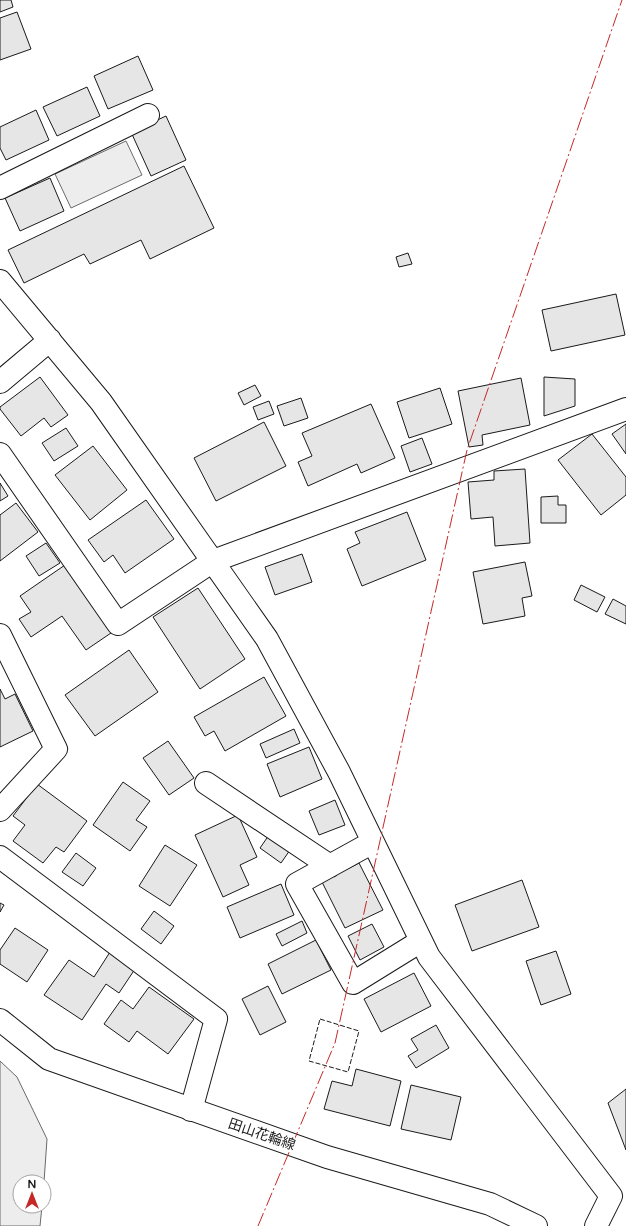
<svg xmlns="http://www.w3.org/2000/svg" width="626" height="1226" font-family="'Varela Round','Noto Sans JP',sans-serif">
<style>
.built{fill:#ededed;stroke:#6a6a6a}
.building{fill:#e6e6e6;stroke:#1a1a1a}
.lines{fill:none;stroke-linecap:round;stroke-linejoin:round}
.minor-casing{stroke:#1a1a1a;stroke-width:24}
.secondary-casing{stroke:#1a1a1a;stroke-width:24}
.minor{stroke:#fff;stroke-width:22}
.secondary{stroke:#fff;stroke-width:22}
.fence{stroke:#1a1a1a;stroke-width:1;stroke-dasharray:5 2;stroke-linecap:butt}
.power{stroke:#c62828;stroke-width:1;stroke-dasharray:14 3 2 3;stroke-linecap:butt}
.labels{text-anchor:middle;stroke-width:3;stroke-linejoin:round;paint-order:stroke}
.street-label{font-size:14px;fill:#1a1a1a;stroke:#fff}
</style>
<rect width="100%" height="100%" fill="#fff"/>
<path class="built" d="M126 141 142 175 71 208 55 174Z
M0 1061 17 1077 47 1139 44 1182H20V1206H42L40 1226H0Z"/>
<path class="building" d="M0 0H11L13 7 0 12Z
M17 12 31 49 0 60V18Z
M138 56 153 90 108 109 94 76Z
M87 87 100 116 57 136 43 107Z
M36 110 49 140 6 160 0 148V127Z
M166 116 186 160 151 176 131 132Z
M184 166 214 228 150 259 141 240 90 264 84 254 24 283 8 250Z
M50 178 64 211 20 231 5 198Z
M408 253 412 264 399 267 396 257Z
M616 294 625 335 551 351 542 310Z
M40 377 68 415 51 427 44 418 21 436 0 409V407Z
M544 377 575 379V406L544 416Z
M521 378 530 425 482 435 483 445 469 447 458 391Z
M255 385 261 396 244 405 238 393Z
M440 388 452 424 409 438 397 402Z
M301 398 308 418 284 426 277 406Z
M269 401 274 414 258 420 253 407Z
M371 404 395 458 361 473 357 464 308 486 298 462 312 456 302 433Z
M264 422 286 466 216 501 194 458Z
M626 424V454L612 434Z
M66 428 78 446 54 461 42 443Z
M592 434 626 477V495L601 515 558 460Z
M422 438 432 464 410 472 401 446Z
M93 446 127 490 90 520 55 475Z
M525 469 530 543 495 546 493 517 471 519 468 482 494 480V471Z
M0 483 8 496 0 501Z
M558 496V505H566V523H541V497Z
M146 500 174 539 125 573 113 555 104 562 88 540Z
M16 503 38 532 0 561V515Z
M407 512 426 560 362 586 347 549 360 543 355 532Z
M46 543 60 563 39 576 26 556Z
M302 554 312 582 275 595 265 567Z
M525 562 532 596 522 598 525 616 483 624 473 572Z
M65 565 111 633 86 650 62 616 31 637 19 619 31 612 20 596Z
M581 585 605 597 597 612 574 600Z
M198 588 245 659 200 689 153 617Z
M613 599 626 606V624L605 614Z
M129 650 158 692 95 736 65 695Z
M264 677 286 716 225 751 214 731 205 736 194 717Z
M0 689 5 699 15 694 33 731 0 747Z
M294 729 300 743 266 758 260 744Z
M168 741 194 778 169 795 143 758Z
M309 747 322 779 280 797 267 764Z
M123 782 150 801 136 820 147 827 130 851 93 825Z
M37 784 87 821 64 852 56 847 43 863 13 841 25 825 13 816Z
M335 800 345 825 319 835 309 811Z
M238 815 257 857 240 865 249 885 223 897 195 835Z
M269 835 290 850 281 863 260 848Z
M165 845 197 865 170 906 139 886Z
M76 853 96 868 83 886 62 872Z
M359 863 383 910 345 928 322 882Z
M522 880 539 927 472 951 455 905Z
M281 884 294 915 240 938 227 907Z
M0 903 4 905 0 912Z
M154 911 174 926 161 944 141 929Z
M302 921 307 933 282 946 276 934Z
M372 924 384 947 360 960 348 936Z
M15 928 48 950 27 982 0 964V950Z
M316 940 331 970 282 994 268 964Z
M556 951 571 994 541 1005 526 961Z
M110 952 135 969 119 993 106 984 82 1020 44 995 69 960 94 977Z
M414 973 431 1006 381 1032 364 999Z
M268 986 286 1022 260 1035 242 999Z
M149 987 194 1019 168 1054 137 1031 129 1042 104 1024 121 1000 133 1009Z
M436 1025 449 1048 416 1068 408 1056 418 1050 411 1039Z
M356 1069 401 1081 390 1126 324 1109 332 1081 352 1086Z
M411 1085 461 1097 451 1140 401 1129Z
M626 1089V1150L608 1103Z"/>
<g class="lines">
<g class="minor-casing">
<path id="minor" d="M0 188 148 115
M0 281 101 402 267 639 339 772 429 957 611 1196 596 1226
M0 382 50 340
M0 454 118 624 213 561 626 409
M0 635 56 749 0 810
M206 783 330 866
M373 842 297 884 353 983 421 941
M0 857 216 1019 191 1110"/>
</g>
<g class="secondary-casing">
<path id="secondary" d="M0 1020 49 1059 327 1157 490 1204 536 1226"/>
</g>
<use href="#minor" class="minor"/>
<use href="#secondary" class="secondary"/>
<path class="fence" d="M320 1019 359 1031 348 1072 309 1061Z"/>
<path class="power" d="M258 1226 335 1043 467 450 622 0"/>
</g>
<g class="labels">
<g class="street-label">
<text transform="translate(262 1134) rotate(19)" y="5">田山花輪線</text>
</g>
</g>
<g transform="translate(32 1194)"><circle r="19" fill="#ffffff" stroke="#a3a3a3"/>
<path d="M0-3L7 15L0 10L-7 15Z" fill="#c62828"/>
<text y="-6" font-size="11" font-weight="bold" text-anchor="middle" fill="#1a1a1a">N</text>
</g>
</svg>
